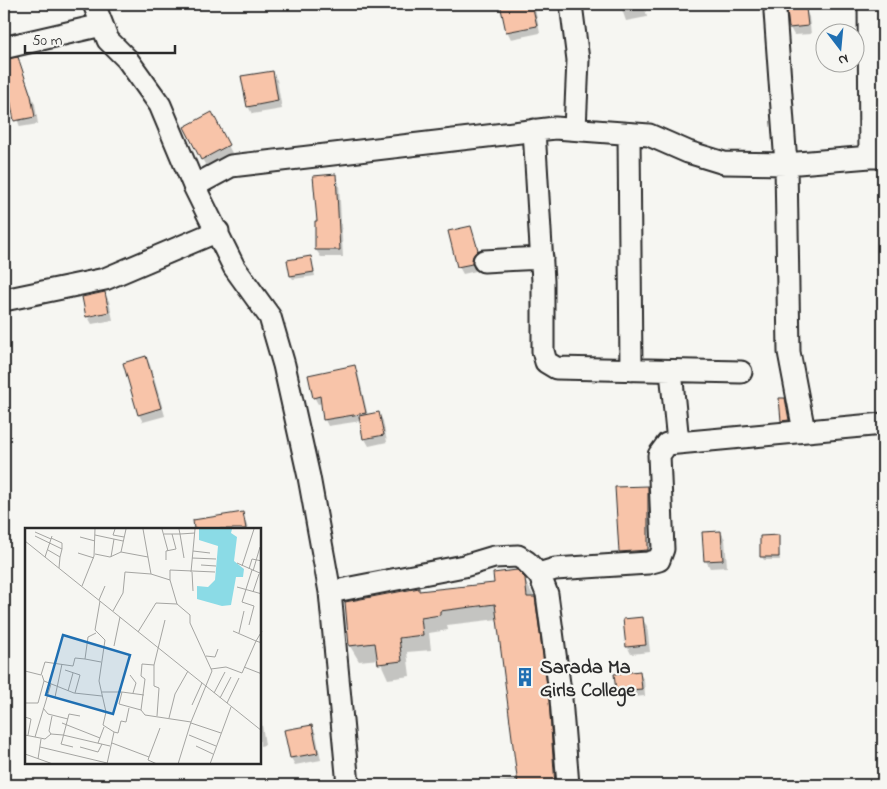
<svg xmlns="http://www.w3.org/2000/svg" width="887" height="789" font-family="'Indie Flower',sans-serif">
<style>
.shadow{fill:#0003}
.building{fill:#f8c4a9;stroke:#2b2b2b}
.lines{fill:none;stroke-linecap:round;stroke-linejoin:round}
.minor-casing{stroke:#2b2b2b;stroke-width:25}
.minor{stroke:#f6f6f2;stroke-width:21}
.labels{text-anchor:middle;stroke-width:4.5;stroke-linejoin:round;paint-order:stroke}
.poi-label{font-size:20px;font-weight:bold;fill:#2b2b2b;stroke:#f6f6f2;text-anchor:start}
.inset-road{fill:none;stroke:#a5a5a2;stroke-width:1}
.view{fill:#1f6fb2;fill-opacity:0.15;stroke:#1f6fb2;stroke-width:2.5}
.inset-edge{fill:none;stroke:#2b2b2b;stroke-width:2.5}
</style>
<rect width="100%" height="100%" fill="#f6f6f2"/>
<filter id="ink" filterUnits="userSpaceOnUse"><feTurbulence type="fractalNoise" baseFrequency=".02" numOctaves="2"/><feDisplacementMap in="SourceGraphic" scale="10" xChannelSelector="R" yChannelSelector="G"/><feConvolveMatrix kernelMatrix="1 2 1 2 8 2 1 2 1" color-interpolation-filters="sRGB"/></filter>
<g filter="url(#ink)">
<path class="shadow" d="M502 4H534L540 33 511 39 507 31Z
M620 4H644L647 17 626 21Z
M805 9 809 17 811 34 794 35 790 28 788 11Z
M18 59 35 104 38 124 20 127 14 110 4 112V60Z
M272 72 277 80 282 109 252 114 248 106Z
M215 121 232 153 206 166 202 159Z
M335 175 339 183 343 257H321L316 250 318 223Z
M471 227 481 258 476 264V271L463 274 459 267Z
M311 258 315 276 293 279 291 276Z
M104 293 109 301 113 320 92 324 88 317Z
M146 357 150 365 165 416 143 422 139 415Z
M354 366 358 373 368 416 379 413 383 421 387 442 369 446 365 439 361 421 328 426 325 420 322 403 318 404 314 397Z
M784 399 789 406 793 427 786 428 782 421Z
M647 487 651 494 652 557 624 559 620 552 616 488Z
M243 513 248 529H222L220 517Z
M721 532 725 539 727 567 710 568 706 561 704 533Z
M778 537 780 560H764L762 557Z
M524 579 543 613 563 785H481L518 779 498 619 447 625 448 630 429 633 431 650 407 652 410 676 388 679 379 659 359 661 350 646 346 603 418 589 420 592 495 584Z
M642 619 647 626 650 652 631 654 627 646Z
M639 673 644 680 645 696 621 698 617 691 615 675Z
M4 694 7 708 4 709Z
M260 711 265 745 260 746Z
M312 726 316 734 321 760 295 765 291 758Z
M4 754 9 785H4Z"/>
<path class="building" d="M500 4H532L537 26 506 32Z
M806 8 808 26 789 28 787 10Z
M18 57 31 96 35 117 14 121 7 81 4 82V59Z
M273 71 278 101 247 107 241 76Z
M212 112 229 145 201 160 184 127Z
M336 174 340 250H315V221H317L313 176Z
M471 226 478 250 473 256 472 264 457 267 448 231Z
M311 256 314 272 290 276 287 260Z
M105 292 109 312 86 317 82 297Z
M146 356 161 408 138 415 123 363Z
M355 365 366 413 323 420 320 396 313 398 308 375Z
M779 398H785L789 420 781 421Z
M379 412 384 435 363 439 359 416Z
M648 486V550L619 552 615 487Z
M243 512 246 529H194L193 520Z
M721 531 723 560 704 561 702 532Z
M779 535V557H760V536Z
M517 570 525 578 527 597H535L549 700 555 785H518L495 604 440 611V615L421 618 423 635 399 638 402 661 378 664 375 643 349 646 345 602 419 588V591L494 583 493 573Z
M643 617 646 645 626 647 623 619Z
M640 671 642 689 616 691 614 674Z
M312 725 318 753 290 758 284 730Z"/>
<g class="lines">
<g class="minor-casing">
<path id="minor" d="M94 4 108 40 127 59 160 105 194 186 234 267 270 317 284 365 309 477 330 592 348 785
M571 4 578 60 575 129
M869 4 870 157
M775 12 786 164 789 352 804 431
M7 47 102 25
M534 130 543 281V351L546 362 556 368 741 372
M629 134 631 370
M194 186 231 166 555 128 649 135 688 152 724 163 786 164 870 157H883
M484 261 542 258
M4 300 105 279 218 231
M671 371 678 442
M330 592 464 566 494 557 518 556 527 562 540 576
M568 785 561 699 547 594 540 576 545 572 555 569 648 563 659 560 663 549 659 455 667 444 883 424"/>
</g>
<use href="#minor" class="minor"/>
</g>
</g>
<defs>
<g id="building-bare" transform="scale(1.5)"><path d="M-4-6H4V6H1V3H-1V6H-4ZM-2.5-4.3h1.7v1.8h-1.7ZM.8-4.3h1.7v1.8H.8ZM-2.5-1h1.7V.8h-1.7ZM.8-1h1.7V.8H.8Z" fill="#1f6fb2" stroke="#f6f6f2" stroke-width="2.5" paint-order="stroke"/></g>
</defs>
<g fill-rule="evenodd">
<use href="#building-bare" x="525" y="677"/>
</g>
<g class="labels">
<g class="poi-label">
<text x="540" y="673">Sarada Ma<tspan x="540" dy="23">Girls College</tspan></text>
</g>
</g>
<g transform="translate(25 528)">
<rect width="236" height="236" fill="#f6f6f2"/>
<path d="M174 1H207L206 5 212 9 209 33 219 41 218 49H211L206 77 197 78 172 71V58L183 59 190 52 193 18 174 12Z" fill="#8bdbe6"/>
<path class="inset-road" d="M90 1 88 7 99 9M118 1 126 46 145 52 152 76 165 87V95L187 143 166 194 120 187 116 182 120 151 116 148 117 136 129 137M137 1 143 23M154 1 155 6 170 5M10 4 26 11M139 6H155L159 30M70 7 98 13M10 8 37 21 35 29M55 9 70 13M26 10 37 15V21M0 13 237 203M23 22 35 29 34 40M168 23 185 25M96 24 123 29M53 25 69 30M70 26 85 29 96 24 101 1M20 29 27 8M86 29 89 11M167 30 191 31M141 32V23L151 21 147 6M212 35 237 46M176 37 191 38M217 38 229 1M224 41 227 31 237 33M228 43 235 19M166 44 170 1M167 44 168 63M145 52V42L190 44M57 58 69 28 70 1M212 59 237 66M228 64 234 46M74 72 80 58M75 73 70 102 80 112 74 153 81 184 78 197 89 204 82 236M88 83 98 65 100 44 126 46M224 97 229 78 217 74 227 42M237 103 231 113 237 115M113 104 131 75 152 76M214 105 219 83M89 118 95 89M181 128 190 129 193 121M60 131 76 134M219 139 237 146M186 141 201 139 217 145 231 113 208 103M40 142 55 147 50 165M0 143 16 147 20 134 48 138 50 130 60 131 63 109 71 105M105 147 111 155 108 165M19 153 49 165 77 168M43 163 48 145M77 164H97M189 165 200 144M30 169 37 136M195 170 206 149M0 175H13L19 153 17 147M202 175 214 150M167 177 177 155M18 180 23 186 43 191M116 182 94 176 97 164 119 167M132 188 134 160 129 158V137L140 92M0 189 6 191 3 207M144 190 150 166 163 143M37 195 75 210M166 195 196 205M89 204 93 205 96 193 101 194 104 180M26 206 24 203 27 188M0 207 20 211 26 206 38 207 85 218M164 207 191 218M10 209 26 156M73 215 79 199M87 215 124 229 123 232 132 236M171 218 188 226M15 219 82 235M48 219 36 216 37 213 44 186 55 188M55 219 73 224 77 216M0 226 28 236M124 229 135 200M13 231 16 211M153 236 166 194M185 236 206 179"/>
<path class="view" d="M38 107 105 127 88 186 21 167Z"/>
<rect width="236" height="236" class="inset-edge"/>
</g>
<rect width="887" height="789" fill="none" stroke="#f6f6f2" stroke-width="20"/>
<rect x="10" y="10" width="867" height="769" fill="none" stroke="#2b2b2b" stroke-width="2" filter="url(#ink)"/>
<g transform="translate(840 48) rotate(164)"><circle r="24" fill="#f6f6f2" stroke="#a5a5a2"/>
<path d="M0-4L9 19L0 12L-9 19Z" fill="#1f6fb2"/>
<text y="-8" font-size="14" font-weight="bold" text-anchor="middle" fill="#2b2b2b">N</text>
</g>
<path d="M25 45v8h150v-8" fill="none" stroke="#2b2b2b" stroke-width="2.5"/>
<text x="32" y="45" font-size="15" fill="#2b2b2b" stroke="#f6f6f2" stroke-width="4" paint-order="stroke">50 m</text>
</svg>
